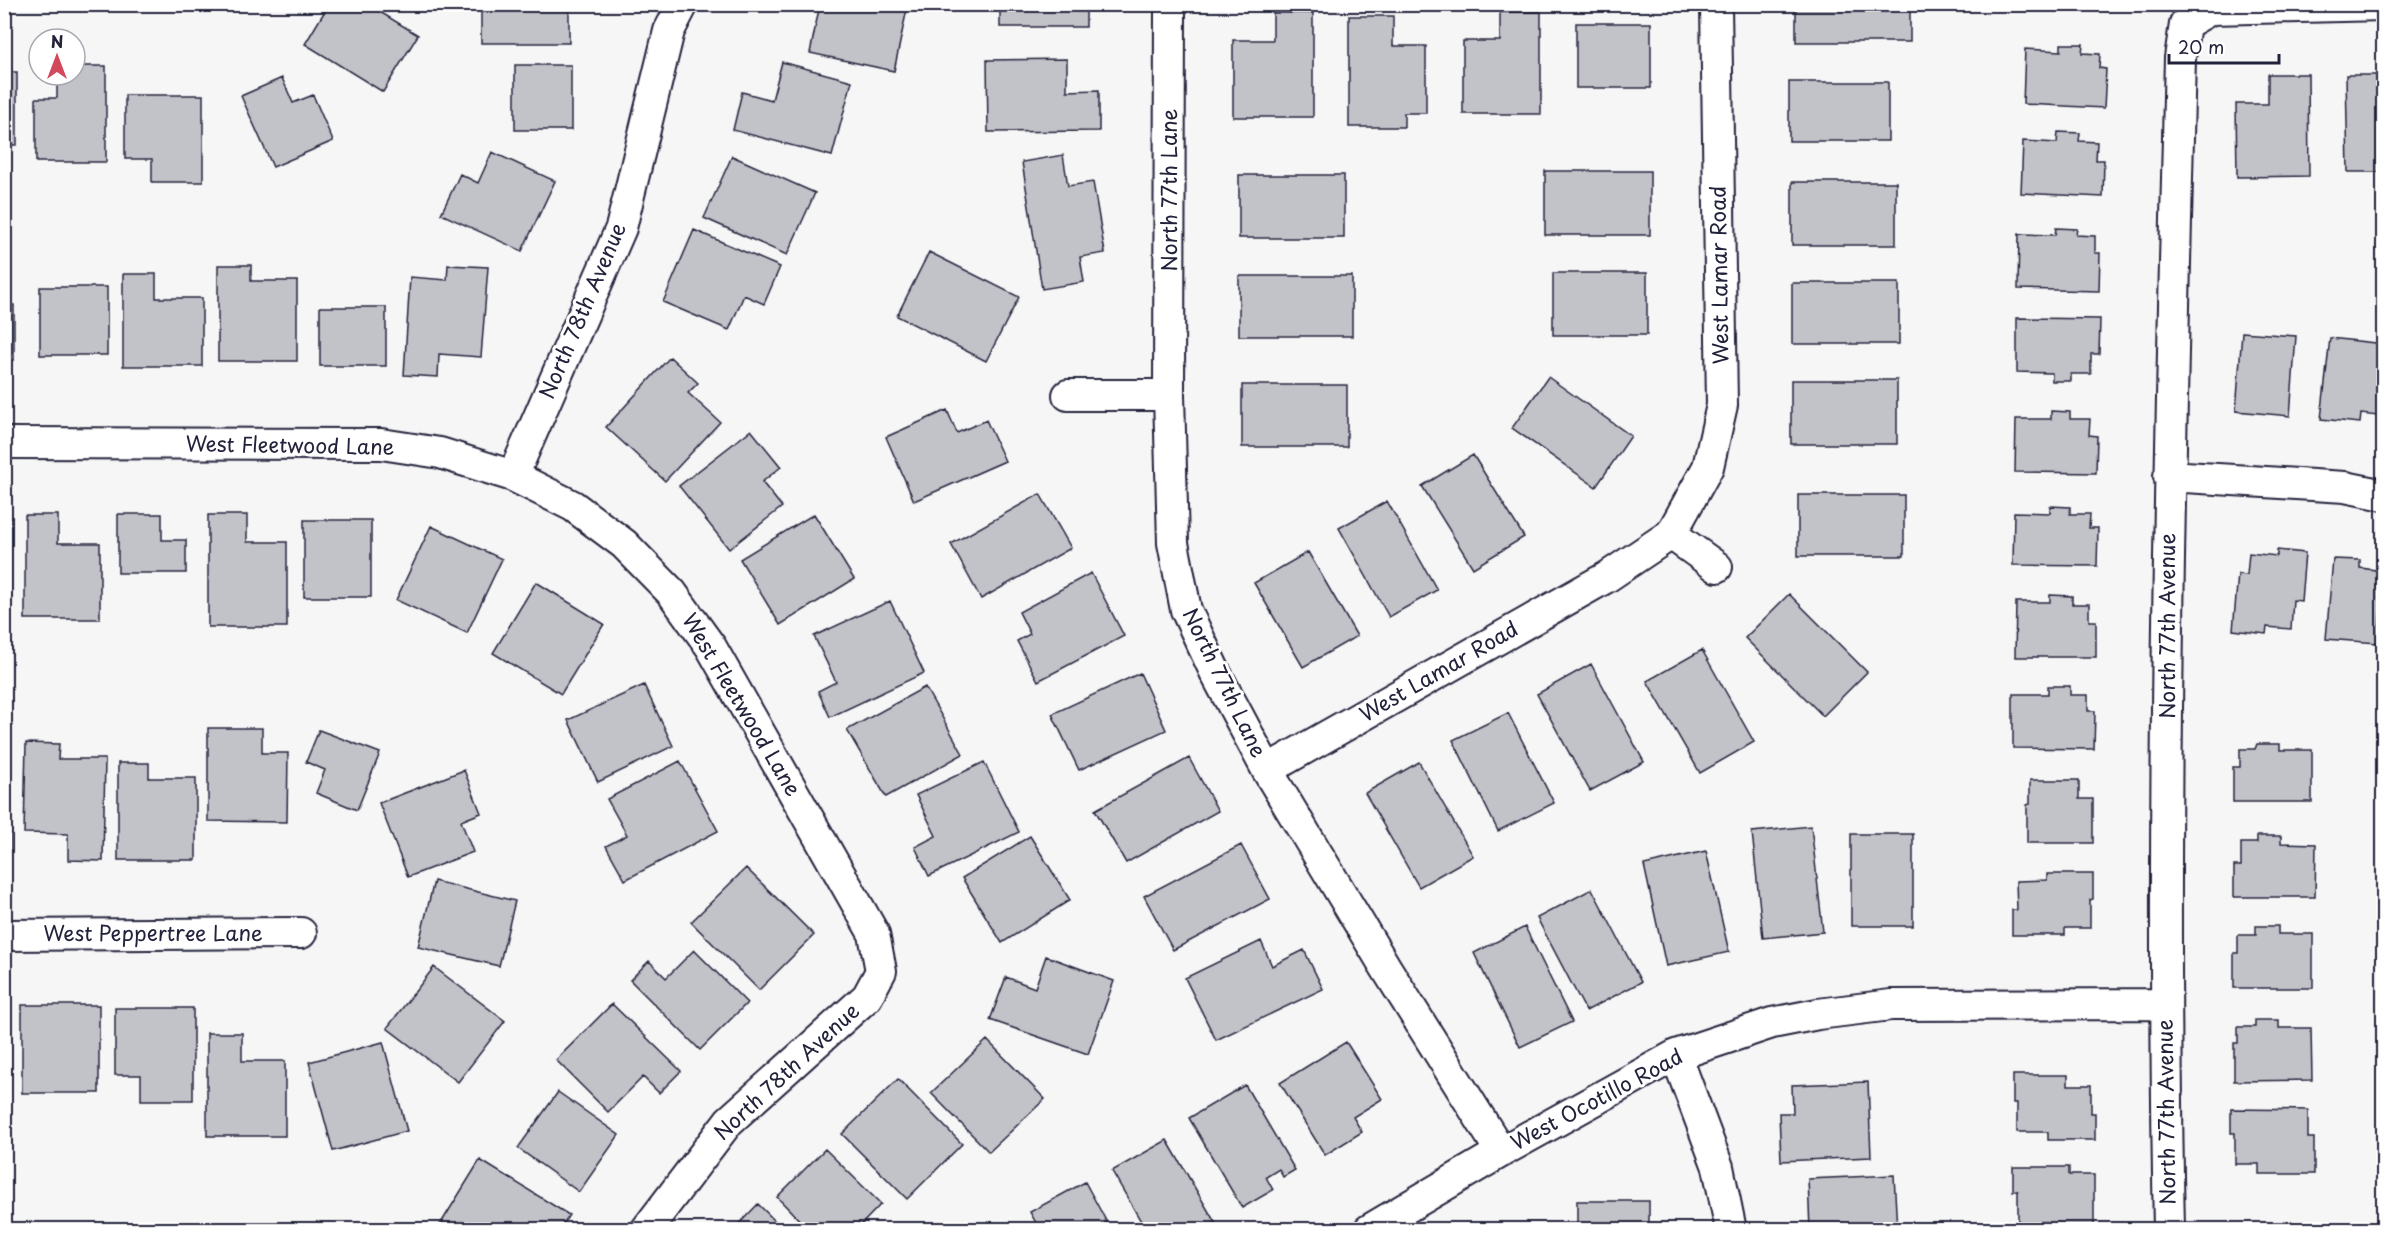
<svg xmlns="http://www.w3.org/2000/svg" width="2388" height="1234" font-family="'Playpen Sans',sans-serif">
<style>
.building{fill:#c2c2c9;stroke:#22223b;stroke-width:1.5}
.lines{fill:none;stroke-linecap:round;stroke-linejoin:round}
.minor-casing{stroke:#22223b;stroke-width:34}
.minor{stroke:#fff;stroke-width:30}
.labels{text-anchor:middle;stroke-width:6;stroke-linejoin:round;paint-order:stroke}
.street-label{font-size:21px;fill:#22223b;stroke:#fff}
</style>
<rect width="100%" height="100%" fill="#f6f6f7"/>
<filter id="ink" filterUnits="userSpaceOnUse"><feTurbulence type="fractalNoise" baseFrequency=".0167" numOctaves="2"/><feDisplacementMap in="SourceGraphic" scale="12" xChannelSelector="R" yChannelSelector="G"/><feConvolveMatrix kernelMatrix="1 2 1 2 8 2 1 2 1" color-interpolation-filters="sRGB"/></filter>
<g filter="url(#ink)">
<path class="building" d="M329 4H367L418 35 383 92 305 44Z
M511 4H569V43H481V7H511Z
M820 4H908L894 71 810 53Z
M1000 4H1086V27H1000Z
M1796 4H1910V42H1796Z
M1500 12H1541V114H1463V41H1500Z
M1273 13H1313V117H1233V40H1273Z
M1349 16H1393V46H1426V113H1404V127H1349Z
M1576 23H1651V88H1576Z
M2061 44H2083L2082 53 2100 54 2099 68 2106 69 2104 108 2023 104 2025 49 2061 51Z
M1067 59V91L1099 90V131L988 132 987 60Z
M782 62 852 81 832 156 733 130 742 92 772 100Z
M515 65H571V130H515Z
M75 66H106V162H36V98H57V75H75Z
M4 72H17V145H4Z
M2268 74H2308L2309 176 2237 177 2236 104H2268Z
M2346 75H2384V172H2348Z
M282 78 293 103 313 95 333 141 273 167 241 96Z
M1789 82H1888V141H1789Z
M125 95H203V182H152V159H125Z
M2058 132 2080 133 2079 141 2097 142 2096 160H2104L2103 197 2021 193 2023 141 2057 143Z
M492 152 555 181 522 251 441 214 460 174 478 183Z
M1063 155 1068 186 1093 182 1105 253 1080 257 1084 282 1042 289 1022 162Z
M732 156 815 193 787 255 704 218Z
M1545 171H1650V235H1545Z
M1239 175H1344V238H1239Z
M1792 182H1896V245H1792Z
M2056 228 2077 229 2076 235 2095 236V253H2100L2099 291 2018 289 2019 234 2055 235Z
M694 230 780 267 764 304 744 295 729 330 663 302Z
M929 252 1019 297 986 361 897 316Z
M218 265H251V281H297V361H218Z
M448 265 488 267 481 357 439 354 438 377 404 375 410 277 447 280Z
M1553 273H1647V335H1553Z
M123 274H156V298H202V366H123Z
M1239 276H1352V336H1239Z
M1792 283H1899V344H1792Z
M40 287H107V355H40Z
M4 305H14V360H4Z
M320 307H386V366H320Z
M2017 318 2100 319 2099 354H2091V374H2071V381H2052V373L2017 372Z
M2242 332 2296 336 2290 416 2236 411Z
M2330 338 2384 344 2380 377H2384V402H2379L2378 416 2361 414 2360 423 2321 419Z
M670 357 698 383 688 393 720 422 665 481 606 427Z
M1548 377 1631 436 1596 487 1512 428Z
M1791 380H1897V444H1791Z
M1242 385H1347V447H1242Z
M947 410 957 433 986 420 1005 461 914 501 886 437Z
M2051 411 2070 412V419H2090L2089 435 2097 436 2096 473 2015 472 2016 419H2051Z
M751 430 781 467 762 482 782 507 729 549 679 486Z
M1473 455 1524 537 1473 568 1422 486Z
M1040 494 1071 548 981 599 951 544Z
M1798 495H1904V556H1798Z
M1387 501 1437 590 1389 617 1339 528Z
M2050 506 2070 507V514H2090L2089 528H2098L2097 566 2013 565 2014 512 2050 513Z
M4 511H10V604H4Z
M118 514H162V540H186V573H118Z
M814 514 854 579 780 625 740 559Z
M25 515H58V543H100V619H25Z
M208 515H247V542H287V627H208Z
M304 520H371V597H304Z
M431 526 502 559 467 633 396 600Z
M2277 550 2305 553 2301 601 2293 600 2291 629 2267 627 2266 634 2233 630 2238 574 2247 575 2249 553 2277 556Z
M1308 552 1357 636 1303 667 1254 583Z
M2333 559 2360 560V568L2384 571V609L2381 608 2378 643 2326 639Z
M1091 573 1124 636 1038 681 1017 641 1030 634 1019 612Z
M536 582 604 624 561 694 493 653Z
M1789 594 1867 672 1823 716 1745 638Z
M2050 595 2072 596V604H2089V621H2096V657H2015L2016 602H2050Z
M890 601 924 673 830 717 818 691 836 682 814 636Z
M1702 650 1754 742 1700 773 1647 681Z
M1591 664 1644 762 1590 791 1537 694Z
M1140 673 1166 730 1079 770 1052 714Z
M644 685 673 746 598 782 568 720Z
M2048 686H2070V695H2088V711H2095L2094 749 2013 748V694H2048Z
M925 687 963 754 886 797 847 730Z
M1508 713 1554 803 1498 831 1453 740Z
M208 728H262V753H288L287 822 208 821Z
M319 730 380 753 357 810 316 793 325 770 306 762Z
M26 743 59 744 58 759H105L103 861 68 860V834L24 833Z
M2257 744H2280V750H2312V802H2233V767H2240V749H2255Z
M1189 758 1218 811 1126 863 1095 810Z
M680 761 718 831 625 880 606 846 627 835 607 799Z
M984 762 1019 832 929 876 915 847 936 836 916 795Z
M1419 762 1473 856 1419 887 1365 793Z
M118 763H149V778H196V860H118Z
M464 770 481 813 461 821 473 852 408 877 379 803Z
M2030 780H2079V799H2093V843H2027V805L2030 804Z
M4 790H10V858H4Z
M1811 826 1823 932 1763 938 1752 832Z
M1851 834H1913V926H1851Z
M1030 836 1070 900 1002 943 962 878Z
M2257 836H2281V843L2316 844 2315 897H2234V866H2241V843H2257Z
M1241 845 1270 899 1173 950 1144 896Z
M1706 851 1729 952 1666 966 1644 865Z
M746 868 814 935 759 990 691 922Z
M2047 874H2093V899L2090 900V928H2065V935H2012V910H2017L2016 881 2047 880Z
M434 881 515 901 499 966 418 947Z
M1592 889 1641 982 1586 1011 1537 918Z
M2256 926H2278V934H2313V988H2234V953H2238V935H2256Z
M1525 927 1572 1022 1520 1047 1474 953Z
M1261 941 1272 966 1304 950 1323 989 1216 1040 1185 978Z
M694 950 747 1003 700 1050 630 980 649 961 666 978Z
M1046 956 1114 981 1088 1054 990 1020 1006 977 1035 988Z
M434 967 505 1021 458 1082 387 1028Z
M612 1004 681 1071 659 1093 643 1077 608 1112 556 1060Z
M22 1005H99V1093H22Z
M115 1008H193V1100H141V1075H115Z
M2255 1020H2279V1028H2311L2312 1080 2234 1081V1043H2238V1027H2255Z
M207 1033H242V1061H285V1136H207Z
M987 1040 1045 1099 989 1152 931 1093Z
M383 1042 407 1131 333 1151 309 1062Z
M1346 1042 1382 1099 1353 1117 1362 1132 1325 1155 1280 1083Z
M2013 1075H2068V1085H2091V1113H2095V1140H2048V1132H2017V1103H2013Z
M898 1079 962 1144 907 1199 842 1134Z
M1868 1082 1871 1157 1781 1161 1779 1113H1793L1792 1085Z
M1245 1085 1295 1170 1283 1177 1279 1169 1266 1177 1273 1190 1242 1208 1189 1118Z
M558 1092 619 1135 579 1192 518 1148Z
M2231 1109 2308 1110V1138H2314V1174H2259V1164H2235V1133H2231Z
M1167 1140 1216 1224 1207 1230H1146L1112 1171Z
M825 1149 881 1204 856 1230H809L777 1197Z
M480 1160 569 1215 559 1230 438 1228Z
M2013 1167H2069V1175H2094V1230H2047V1222H2018V1191H2013Z
M1894 1175 1897 1230H1810L1808 1179Z
M1085 1182 1111 1230H1040L1030 1212Z
M1577 1201H1649V1230H1577Z
M758 1204 784 1230H733Z"/>
<g class="lines">
<g class="minor-casing">
<path id="minor" d="M1170 4 1169 395 1173 543 1186 610 1216 674 1267 770 1386 968 1501 1152
M1068 395H1169
M4 443 381 444 440 453 513 476 573 506 624 544 672 593 711 647 874 934 881 971 867 997 729 1121 646 1230
M513 476 621 228 669 31 683 4
M2169 476 2345 487 2384 495
M1671 534 1717 567
M1267 770 1607 577 1671 534 1708 467 1722 405 1716 4
M4 935 301 933
M1676 1055 1718 1167 1731 1230
M1369 1230 1501 1152 1676 1055 1772 1023 1818 1014 1891 1005 2164 1004
M2169 1230C2161 839 2170 448 2180 58L2185 24 2211 9 2384 5"/>
</g>
<use href="#minor" class="minor"/>
</g>
</g>
<g class="labels">
<g class="street-label">
<text transform="translate(1170 190) rotate(-90)" y="7">North 77th Lane</text>
<text transform="translate(1720 275) rotate(-91)" y="7">West Lamar Road</text>
<text transform="translate(583 311) rotate(-67)" y="7">North 78th Avenue</text>
<text transform="translate(290 446) rotate(1)" y="7">West Fleetwood Lane</text>
<text transform="translate(2168 626) rotate(-90)" y="7">North 77th Avenue</text>
<text transform="translate(1439 672) rotate(-30)" y="7">West Lamar Road</text>
<text transform="translate(1224 683) rotate(64)" y="7">North 77th Lane</text>
<text transform="translate(741 705) rotate(59)" y="7">West Fleetwood Lane</text>
<text x="153" y="941">West Peppertree Lane</text>
<text transform="translate(787 1072) rotate(-43)" y="7">North 78th Avenue</text>
<text transform="translate(1597 1100) rotate(-28)" y="7">West Ocotillo Road</text>
<text transform="translate(2167 1112) rotate(-91)" y="7">North 77th Avenue</text>
</g>
</g>
<rect width="2388" height="1234" fill="none" stroke="#fff" stroke-width="24"/>
<rect x="12" y="12" width="2364" height="1210" fill="none" stroke="#22223b" stroke-width="2" filter="url(#ink)"/>
<g transform="translate(57 57)"><circle r="28" fill="#ffffff" stroke="#a7a7b1" stroke-width="1.5"/>
<path d="M0-4.5L10 22L0 15L-10 22Z" fill="#d1495b"/>
<text y="-9" font-size="16" font-weight="bold" text-anchor="middle" fill="#22223b">N</text>
</g>
<path d="M2169 54v9h110v-9" fill="none" stroke="#22223b" stroke-width="3"/>
<text x="2178" y="54" font-size="18" fill="#22223b" stroke="#ffffff" stroke-width="4.5" paint-order="stroke">20 m</text>
</svg>
